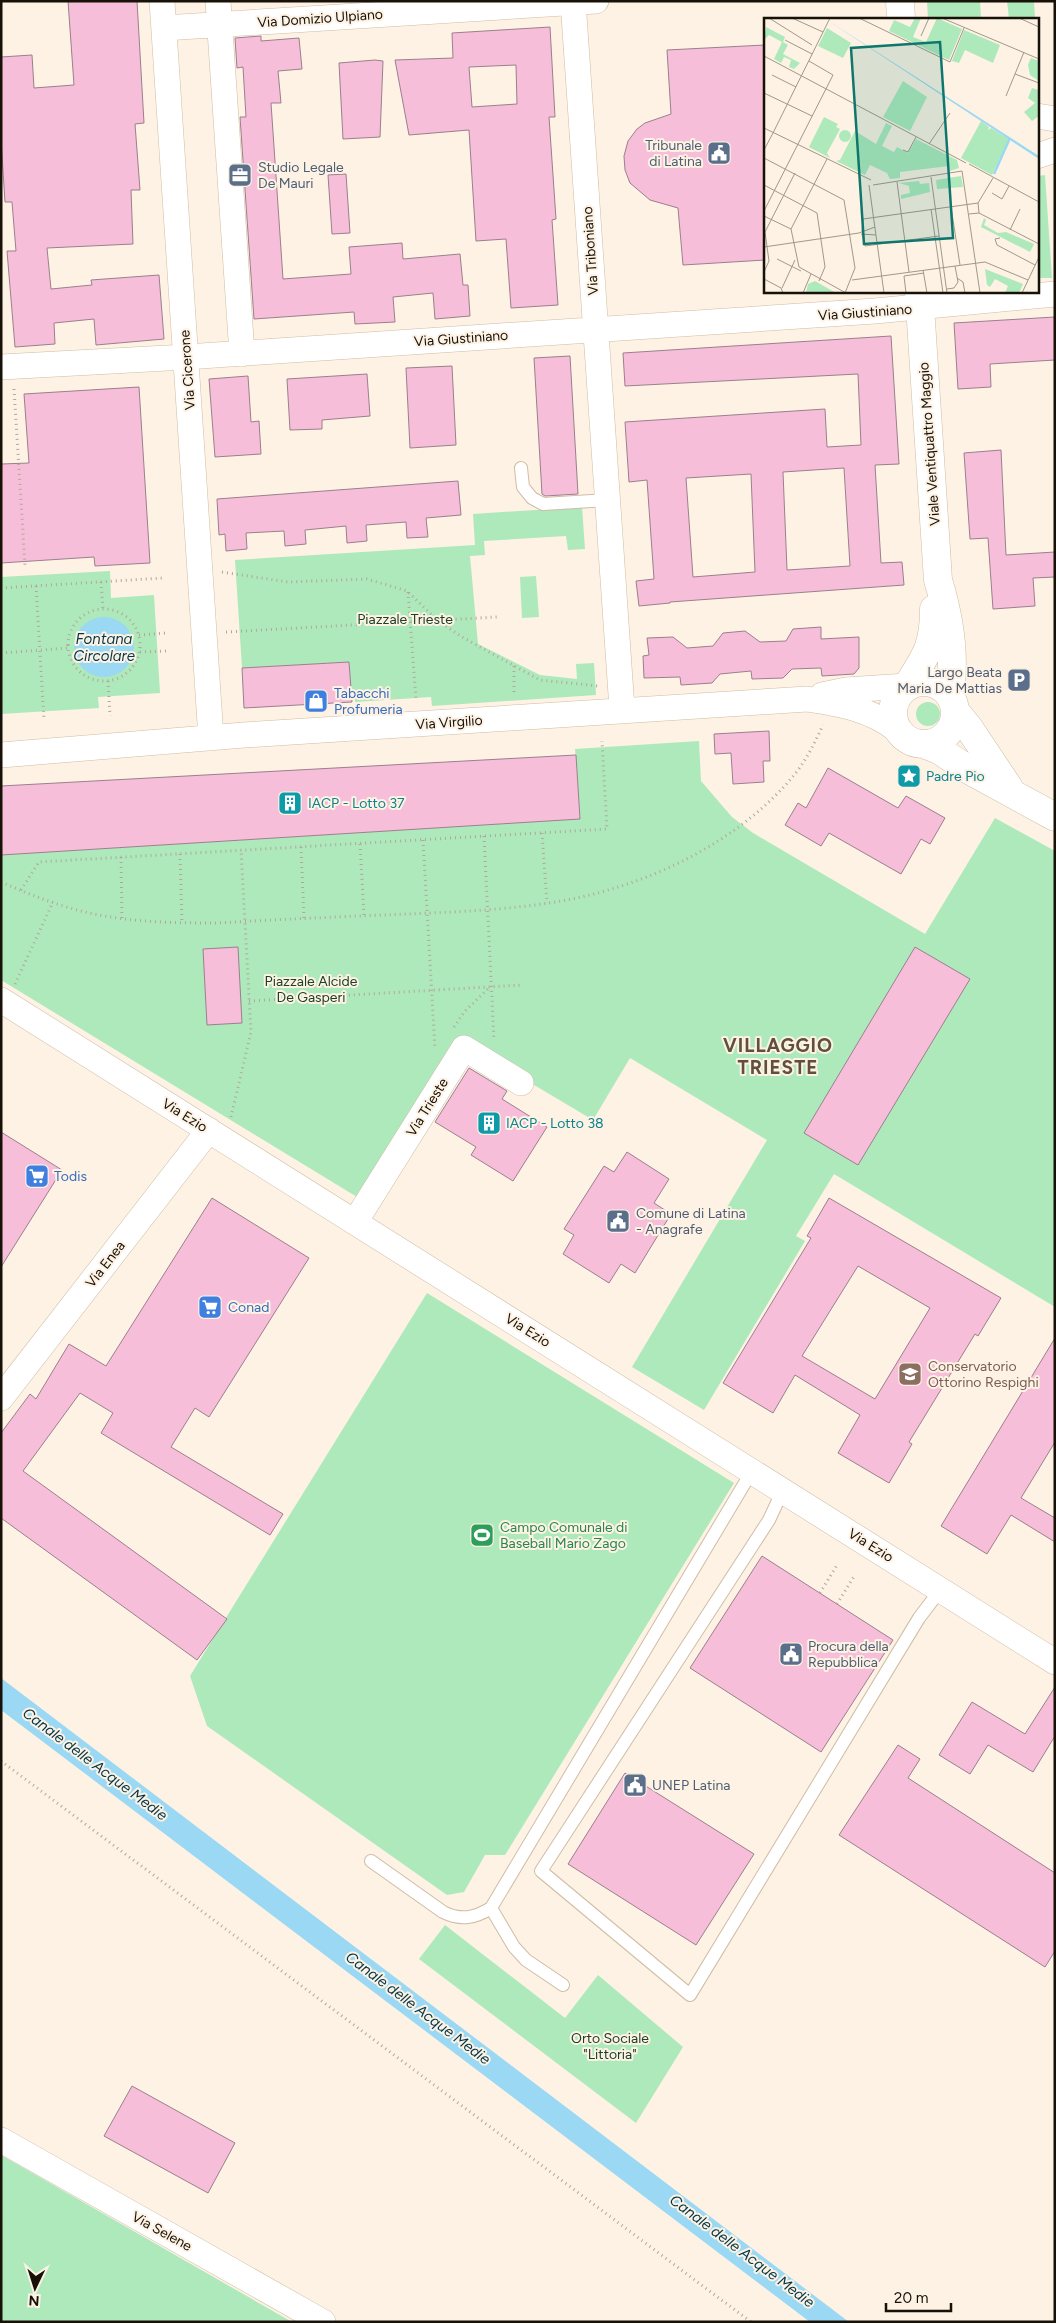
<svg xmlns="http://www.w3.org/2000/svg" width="1056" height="2323" font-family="Figtree,sans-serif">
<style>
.green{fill:#aee9bc}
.water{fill:#9ad8f3}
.building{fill:#f7beda;stroke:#9b7f8d;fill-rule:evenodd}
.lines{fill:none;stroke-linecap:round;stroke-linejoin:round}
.lane-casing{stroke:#cfbda5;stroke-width:14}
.street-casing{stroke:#cfbda5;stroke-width:26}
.secondary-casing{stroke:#cfbda5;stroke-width:29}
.path{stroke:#b1a89a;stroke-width:3;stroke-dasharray:1 4;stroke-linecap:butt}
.lane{stroke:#fff;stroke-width:12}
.street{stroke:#fff;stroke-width:25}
.secondary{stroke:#fff;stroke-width:28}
.labels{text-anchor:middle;stroke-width:4;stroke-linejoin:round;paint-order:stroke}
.street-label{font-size:14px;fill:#171108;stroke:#fdf2e3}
.service-label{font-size:14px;fill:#4e5e75;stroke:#fdf2e3;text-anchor:start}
.park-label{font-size:14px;fill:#1c4026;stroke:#fdf2e3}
.shop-label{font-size:14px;fill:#366cbe;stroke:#fdf2e3;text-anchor:start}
.culture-label{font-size:14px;fill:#0d838f;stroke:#fdf2e3;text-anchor:start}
.education-label{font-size:14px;fill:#785e54;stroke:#fdf2e3;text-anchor:start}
.leisure-label{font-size:14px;fill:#27864d;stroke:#fdf2e3;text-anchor:start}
.water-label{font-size:15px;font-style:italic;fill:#003648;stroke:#fdf2e3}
.district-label{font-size:19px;font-weight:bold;letter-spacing:1px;fill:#60503b;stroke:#fdf2e3}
.inset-river{fill:none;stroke:#9ad8f3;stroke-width:2.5}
.inset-road{fill:none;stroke:#a1988b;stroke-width:1}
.view{fill:#0f766e;fill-opacity:0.15;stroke:#0f766e;stroke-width:2.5}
.inset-edge{fill:none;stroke:#171108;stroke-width:2.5}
</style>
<rect width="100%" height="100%" fill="#fdf2e3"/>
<path class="green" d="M927 1H980L981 19H928Z
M1007 1H1034L1035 19H1009Z
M1045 175 1052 278H1037V176Z
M582 507 585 549 568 550 566 536 484 541 485 555 470 556 478 644 540 675 577 679 576 664 594 663 596 695 432 706 431 697 355 702 354 692H351L349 662 242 668 235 560 475 545 473 514Z
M110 571 111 598 154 595 160 693 98 697 99 708 1 714V577Z
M536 576 539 617 522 618 520 577Z
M916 714a12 12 0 1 1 24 0a12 12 0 1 1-24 0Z
M699 741 701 781 732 817 753 833 925 934 995 818 1055 851V1307L834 1174 796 1236 805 1241 704 1410 632 1367 767 1140 630 1058 593 1120 460 1041 362 1200 1 980V855L580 819 575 749Z
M427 1293 734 1483 505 1855H485L464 1892 447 1895 207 1726 190 1676Z
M445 1925 565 2018 598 1975 683 2047 636 2123 419 1959Z
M1 2155 292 2322H1Z"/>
<path class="water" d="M74 647a30 30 0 1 1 60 0a30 30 0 1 1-60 0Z
M1 1678 849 2322H810L1 1710Z"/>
<path class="building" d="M68 1H137L144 123 135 124 140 190H131L133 244 47 248 51 289 92 285 91 280 159 275 164 339 96 345 94 319 54 323 55 344 15 347 7 251H16L12 202H5L1 140V57L32 55 34 88 74 85Z
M550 27 555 117H549L556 219 552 220 558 305 511 308 506 239 476 241 469 130 409 135 395 60 453 58 452 33ZM516 65 517 104 472 107 469 67Z
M261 36V41L299 38 302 69 278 71 281 103H271L283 279 351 274 349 247 402 243 403 259 460 254 463 285H468L470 316 435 319 433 293 393 297 395 322 355 324 354 312 254 319 240 117H246L243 67 237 68 235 38Z
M765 45V260L683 265 678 208 650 200 630 183 625 170 624 156 628 141 637 129 645 123 671 114 667 50Z
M375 60 383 61 380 137 343 139 339 63Z
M346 174 350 233 332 234 328 175Z
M1055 317V360L990 364 991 387 958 389 954 323Z
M891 336 899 464 875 465 881 563 902 562 904 585 670 602V603L639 606 636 581 654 579 647 480 629 482 625 422 825 409 827 447 861 445 858 374 625 386 623 353ZM844 468 850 566 787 570 783 472ZM751 474 755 572 693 577 686 478Z
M570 356 578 494 545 496 542 494 534 358Z
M452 366 456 445 410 448 406 368Z
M367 374 370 416 322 420V429L290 430 287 379Z
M248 376 251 422 259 421 261 454 215 457 209 379Z
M139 387 150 563 95 566 94 557 1 563V464L29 463 24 394Z
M1001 450 1006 555 1055 552V577L1033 578 1035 606 993 609 988 538 970 539 964 453Z
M458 481 461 515 426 518 428 537 407 538 406 522 366 525 367 541 347 543 346 526 305 530 306 544 285 546 284 531 246 533 247 549 226 551 225 534 219 535 217 499Z
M821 627V639L859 637V668L854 674 822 676 821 668 792 669 783 678 752 679 751 671 720 674 712 683 681 685 680 677 644 678 643 656 649 655 647 638 673 637 687 648 713 646 723 633 745 631 760 642 786 641 793 629Z
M349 662 352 702 244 708 242 668Z
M769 731 770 761H763L764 782 733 784 731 753 715 754 714 734Z
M576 755 580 819 1 855V786Z
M828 768 898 808 906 796 945 818 930 844 921 839 901 874 829 833 821 846 785 825 798 803 806 808Z
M238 947 242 1023 207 1025 203 949Z
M915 947 970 979 858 1165 804 1133Z
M469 1068 507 1091 502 1099 547 1127 513 1181 471 1155 476 1147 435 1122Z
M1 1132 62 1170 1 1267Z
M627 1152 669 1179 654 1203 671 1214 635 1273 621 1264 609 1283 563 1254 574 1235 564 1229 604 1166 614 1172Z
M212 1198 309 1258 209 1417 195 1408 171 1447 283 1514 270 1535 101 1433 113 1413 80 1393 23 1471 227 1619 197 1660 1 1518V1433L30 1394 36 1399 69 1344 106 1366Z
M829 1198 1001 1298 978 1336 975 1334 909 1442 912 1444 889 1483 838 1453 860 1415 839 1402 795 1375 773 1413 723 1383 811 1238 807 1236ZM858 1266 930 1308 875 1399 802 1356Z
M1055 1338V1442L1021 1498 1055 1518V1542L1011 1515 987 1554 941 1526Z
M762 1556 893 1640 821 1752 690 1668Z
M1055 1687V1736L1033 1772 988 1745 970 1774 939 1755 972 1702 1025 1734Z
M898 1745 920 1759 908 1778 1055 1873V1951L1045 1967 839 1835Z
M625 1773 754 1854 696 1945 568 1864Z
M132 2086 235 2143 208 2193 104 2136Z"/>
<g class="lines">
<g class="lane-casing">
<path id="lane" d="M521 468 523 487 532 498 543 504 608 500
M783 1490 769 1520 541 1871 690 1995 919 1618 941 1589
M371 1861 443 1912C461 1921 475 1918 491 1908L752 1471
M491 1908 514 1947 526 1960 563 1985"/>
</g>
<g class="street-casing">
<path id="street" d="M162 1 211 738
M218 1 242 354
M573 1 622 709
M164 28 596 1
M1037 116 1055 119
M1037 156 1055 150
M1 367 186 357 875 311 1055 294
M822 695 846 690 907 686
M1 755 244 735 807 699C840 704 871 709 897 730
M1 1000 1055 1662
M355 1222 464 1048 521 1083
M1 1398 209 1130
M1 2140 323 2322"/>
</g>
<g class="secondary-casing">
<path id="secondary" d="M900 1 901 19
M919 291 938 580C949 616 956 658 949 695
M893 713a31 31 0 1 1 62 0a31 31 0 1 1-62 0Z
M907 686C926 656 934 646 934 609
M955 711 969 728 1009 788
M923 744 939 750 969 770 1055 817"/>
</g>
<path class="path" d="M14 389 25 565
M222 572 288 582 367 579 407 591 437 620 462 637 540 680 598 686
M101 582 103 609
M36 586 44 720
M1 588 163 578
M408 592 416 700
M68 645a36 36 0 1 1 72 0a36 36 0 1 1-72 0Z
M226 632 497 617
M139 635 166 633
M140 652 167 651
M1 653 68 648
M514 666V695
M108 681 110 716
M542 833 547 903
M484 836 494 1040
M423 840 435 1049
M360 844 364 915
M301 847 304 918
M180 854 182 923
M121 857 122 919
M1 882C24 892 46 901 70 908 117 922 167 923 215 923 272 920 328 917 385 915 447 912 511 911 572 899 655 882 741 840 795 774 807 759 815 742 823 725
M21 890 39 862 607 829 602 741
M15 984 53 902
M249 1001 522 985
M454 1027 465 1011 490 987
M231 1117 251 1032 241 850
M820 1593 837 1565
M837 1604 855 1575
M1 1761 751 2322"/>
<use href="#lane" class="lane"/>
<use href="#street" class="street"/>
<use href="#secondary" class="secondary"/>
</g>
<defs>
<g id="civic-square" transform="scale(1.25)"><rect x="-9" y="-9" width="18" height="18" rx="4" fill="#5c6f8a" stroke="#fdf2e3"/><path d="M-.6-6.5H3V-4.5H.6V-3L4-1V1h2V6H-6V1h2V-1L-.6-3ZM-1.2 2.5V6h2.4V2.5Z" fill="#fff"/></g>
<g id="office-square" transform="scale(1.25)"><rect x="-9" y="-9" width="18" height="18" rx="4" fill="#5c6f8a" stroke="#fdf2e3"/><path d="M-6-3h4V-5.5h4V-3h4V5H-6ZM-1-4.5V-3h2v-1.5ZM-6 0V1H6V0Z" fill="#fff"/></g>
<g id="parking-square" transform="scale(1.25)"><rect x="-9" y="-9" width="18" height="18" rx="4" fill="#5c6f8a" stroke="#fdf2e3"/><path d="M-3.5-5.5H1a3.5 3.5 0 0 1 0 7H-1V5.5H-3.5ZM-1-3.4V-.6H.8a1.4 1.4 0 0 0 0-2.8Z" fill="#fff"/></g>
<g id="shop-square" transform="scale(1.25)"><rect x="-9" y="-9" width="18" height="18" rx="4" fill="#3f7fe0" stroke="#fdf2e3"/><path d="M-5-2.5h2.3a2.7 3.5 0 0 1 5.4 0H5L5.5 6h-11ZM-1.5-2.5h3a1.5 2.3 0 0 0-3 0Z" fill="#fff"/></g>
<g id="sight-square" transform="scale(1.25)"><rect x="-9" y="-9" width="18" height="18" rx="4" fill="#0f9aa8" stroke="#fdf2e3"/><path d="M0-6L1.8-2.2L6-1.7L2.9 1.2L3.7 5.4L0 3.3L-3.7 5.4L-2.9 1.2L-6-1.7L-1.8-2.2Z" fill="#fff"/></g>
<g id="building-square" transform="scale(1.25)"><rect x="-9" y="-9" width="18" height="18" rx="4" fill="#0f9aa8" stroke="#fdf2e3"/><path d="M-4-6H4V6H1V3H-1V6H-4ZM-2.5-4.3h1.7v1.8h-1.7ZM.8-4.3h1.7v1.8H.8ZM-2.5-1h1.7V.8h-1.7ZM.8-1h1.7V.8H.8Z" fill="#fff"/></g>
<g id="supermarket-square" transform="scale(1.25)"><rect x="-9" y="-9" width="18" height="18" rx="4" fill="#3f7fe0" stroke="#fdf2e3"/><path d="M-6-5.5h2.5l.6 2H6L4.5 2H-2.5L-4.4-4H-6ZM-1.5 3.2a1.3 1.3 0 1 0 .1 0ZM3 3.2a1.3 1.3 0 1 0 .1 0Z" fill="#fff"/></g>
<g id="school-square" transform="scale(1.25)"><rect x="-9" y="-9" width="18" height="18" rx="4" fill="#8d6e63" stroke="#fdf2e3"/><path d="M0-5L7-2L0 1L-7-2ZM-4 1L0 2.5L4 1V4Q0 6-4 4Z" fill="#fff"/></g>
<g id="stadium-square" transform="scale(1.25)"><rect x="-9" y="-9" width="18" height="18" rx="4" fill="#2e9e5b" stroke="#fdf2e3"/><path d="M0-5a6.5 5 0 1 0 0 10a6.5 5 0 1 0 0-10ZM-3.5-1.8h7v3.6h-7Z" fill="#fff"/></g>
</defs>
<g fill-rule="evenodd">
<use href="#civic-square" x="719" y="153"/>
<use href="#office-square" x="240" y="175"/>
<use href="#parking-square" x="1019" y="680"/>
<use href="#shop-square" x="316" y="701"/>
<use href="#sight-square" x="909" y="776"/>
<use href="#building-square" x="290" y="803"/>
<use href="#building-square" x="489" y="1123"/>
<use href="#supermarket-square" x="37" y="1176"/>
<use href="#civic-square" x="618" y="1221"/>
<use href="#supermarket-square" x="210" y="1307"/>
<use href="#school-square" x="910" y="1374"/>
<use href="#stadium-square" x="482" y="1535"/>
<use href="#civic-square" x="791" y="1654"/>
<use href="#civic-square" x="635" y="1785"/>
</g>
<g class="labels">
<g class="street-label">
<text transform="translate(320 18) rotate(-4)" y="5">Via Domizio Ulpiano</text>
<text transform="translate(590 251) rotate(-94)" y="5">Via Triboniano</text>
<text transform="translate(865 312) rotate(-4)" y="5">Via Giustiniano</text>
<text transform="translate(461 338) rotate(-4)" y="5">Via Giustiniano</text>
<text transform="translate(187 370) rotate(-94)" y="5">Via Cicerone</text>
<text transform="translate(929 444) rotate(-94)" y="5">Viale Ventiquattro Maggio</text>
<text transform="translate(449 722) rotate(-4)" y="5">Via Virgilio</text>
<text transform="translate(427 1107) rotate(-58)" y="5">Via Trieste</text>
<text transform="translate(185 1115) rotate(32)" y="5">Via Ezio</text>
<text transform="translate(105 1264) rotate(-52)" y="5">Via Enea</text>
<text transform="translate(528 1330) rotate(32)" y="5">Via Ezio</text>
<text transform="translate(871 1545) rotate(32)" y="5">Via Ezio</text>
<text transform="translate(162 2231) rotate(29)" y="5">Via Selene</text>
</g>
<g class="service-label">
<text x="702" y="150" text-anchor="end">Tribunale<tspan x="702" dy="16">di Latina</tspan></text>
<text x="258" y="172">Studio Legale<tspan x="258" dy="16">De Mauri</tspan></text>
<text x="1002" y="677" text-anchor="end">Largo Beata<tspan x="1002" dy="16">Maria De Mattias</tspan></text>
<text x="636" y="1218">Comune di Latina<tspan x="636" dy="16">- Anagrafe</tspan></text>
<text x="808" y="1651">Procura della<tspan x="808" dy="16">Repubblica</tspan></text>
<text x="652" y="1790">UNEP Latina</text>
</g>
<g class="park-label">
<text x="405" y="624">Piazzale Trieste</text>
<text x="311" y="986">Piazzale Alcide<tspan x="311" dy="16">De Gasperi</tspan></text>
<text x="610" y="2043">Orto Sociale<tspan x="610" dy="16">"Littoria"</tspan></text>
</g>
<g class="shop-label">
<text x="334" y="698">Tabacchi<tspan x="334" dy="16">Profumeria</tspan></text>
<text x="54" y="1181">Todis</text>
<text x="228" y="1312">Conad</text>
</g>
<g class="culture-label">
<text x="926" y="781">Padre Pio</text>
<text x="308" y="808">IACP - Lotto 37</text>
<text x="506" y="1128">IACP - Lotto 38</text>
</g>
<g class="education-label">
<text x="928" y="1371">Conservatorio<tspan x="928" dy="16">Ottorino Respighi</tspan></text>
</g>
<g class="leisure-label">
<text x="500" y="1532">Campo Comunale di<tspan x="500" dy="16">Baseball Mario Zago</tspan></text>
</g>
<g class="water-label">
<text x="104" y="644">Fontana<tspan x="104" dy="17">Circolare</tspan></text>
<text transform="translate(95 1764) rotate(37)" y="5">Canale delle Acque Medie</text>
<text transform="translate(418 2008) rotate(37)" y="5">Canale delle Acque Medie</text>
<text transform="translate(742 2251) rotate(37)" y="5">Canale delle Acque Medie</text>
</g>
<g class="district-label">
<text x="778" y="1052">VILLAGGIO<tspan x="778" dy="22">TRIESTE</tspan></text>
</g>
</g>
<g transform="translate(764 18)">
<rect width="275" height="275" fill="#fdf2e3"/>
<path d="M151 0H157L149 19 162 24 173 0 198 11 185 42 125 13 130 2 146 9ZM2 9 21 19 19 24 24 27 19 36 36 45 30 51 25 49 27 42 20 39 17 45 10 41 18 24 5 17 0 22ZM63 10 87 25 79 40 54 28ZM200 12 236 27 229 45 201 32 195 45 188 43ZM267 40 275 43V63L266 57 264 47ZM139 63 163 79 146 113 119 99ZM268 70 275 72V98L268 103 260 94 271 85 264 80ZM60 99 74 106 72 109 76 111 63 135 66 140 45 129ZM217 103 225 109 224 112 227 110 245 121 228 157 197 140ZM122 105 128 108 118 128 130 134 133 129 144 135 152 121 193 142 195 150 186 153 185 148 136 154V160L126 161 123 155 106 147 101 157 72 143 76 142 91 113 112 126ZM75 118a6 6 0 1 1 12 0a6 6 0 1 1-12 0ZM197 158 199 169 173 171 172 162ZM155 163 156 166 165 165 166 174 137 181V177L146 175 145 168 135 165ZM220 200 222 202 220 207 234 215 242 214 270 226 266 234 217 209ZM221 251 259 266 255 275H241L244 268 231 261 226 269 223 267ZM51 263 72 275H42L44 266Z" fill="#aee9bc"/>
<path d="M60 0 275 138V141Z" fill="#9ad8f3"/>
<path class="inset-river" d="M230 156 246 120"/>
<path class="inset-road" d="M5 0 48 27M28 0 59 14M95 0 186 44 200 10M178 0 275 41M255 0 275 9M157 18 165 0M21 22 48 36M0 38 202 145M251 56 275 65M8 57 32 69M0 75 48 98M242 78 260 34M0 110 107 162M9 115 66 0M165 126 186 95M0 132 9 115M139 132 144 134 152 119M0 140 80 182 91 250 81 275M205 146 275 184M167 159 183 275M133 164 145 254M0 167 53 195 61 249 55 263M105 167 120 275M109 167 198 153 216 275M228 175 238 181 245 168M214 185 229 160M187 189 196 247M167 191 179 275M0 193 69 57 45 43M215 195 275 226M0 198 27 211 35 249 82 275M27 211 63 141M246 212 256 191M98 214 99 201 214 185 215 195 205 196M97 216 112 217M98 216 101 228 175 218M236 220 231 221 233 227 271 247M0 229 95 215 111 209M13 241 37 253M159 252 163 275M0 254 5 243 1 214 31 155M140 258 160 255M140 258 142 275M193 260 199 264 201 275M0 261 17 270 19 275M88 262 221 244 264 262M18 270 31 242M183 271 190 270 194 264 191 248M39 275 47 256M258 275 275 239"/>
<path class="view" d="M176 24 189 220 100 226 87 30Z"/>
<rect width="275" height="275" class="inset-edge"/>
</g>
<rect width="1056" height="2323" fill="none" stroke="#171108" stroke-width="5"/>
<g transform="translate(35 2288) rotate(184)" stroke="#fdf2e3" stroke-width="4" paint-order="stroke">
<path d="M0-4L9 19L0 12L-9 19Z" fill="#171108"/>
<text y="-8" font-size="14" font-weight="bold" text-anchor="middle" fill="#171108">N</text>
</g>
<path d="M886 2303v8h65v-8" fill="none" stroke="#171108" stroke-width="2.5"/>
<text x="894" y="2303" font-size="15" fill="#171108" stroke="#fdf2e3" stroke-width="4" paint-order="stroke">20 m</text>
</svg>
